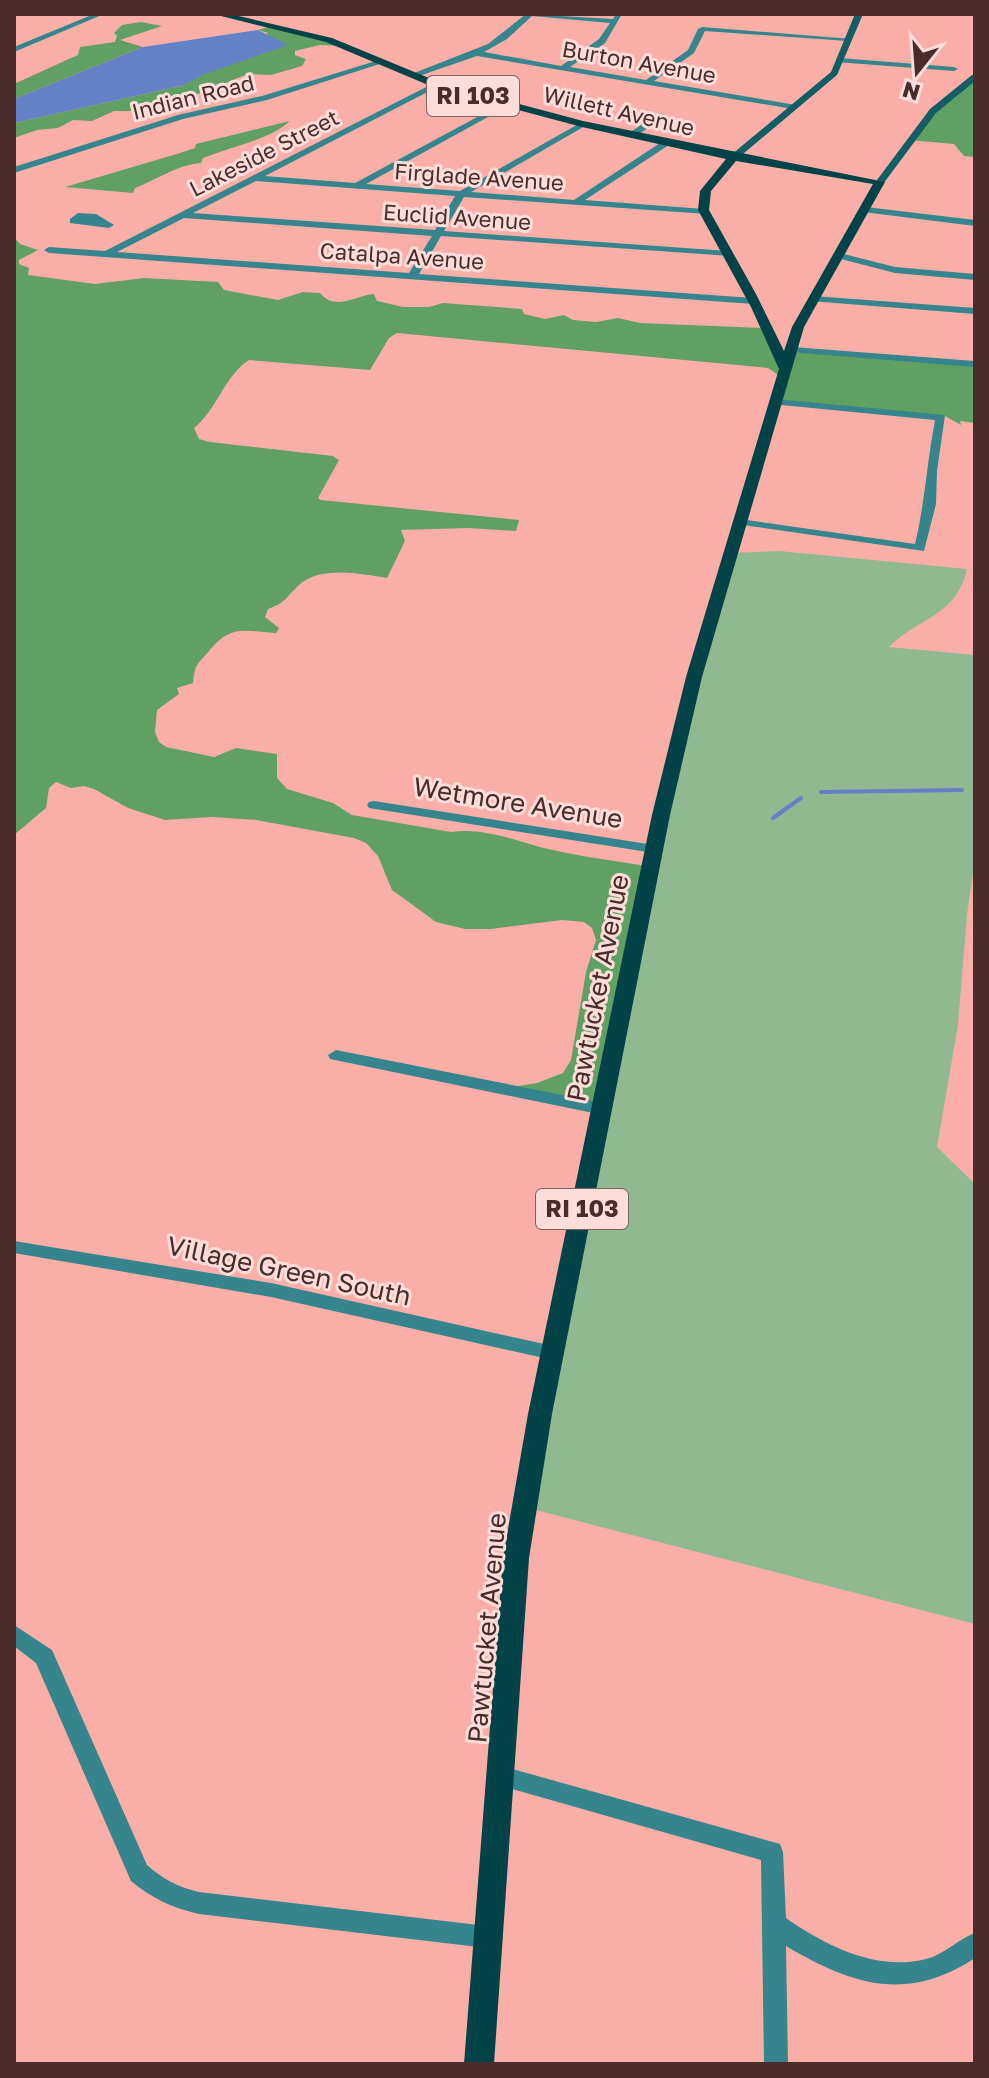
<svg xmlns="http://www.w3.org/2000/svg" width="989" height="2078" font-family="'Golos Text',sans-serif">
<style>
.green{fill:#91b991}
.forest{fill:#61a063}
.water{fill:#6382c6}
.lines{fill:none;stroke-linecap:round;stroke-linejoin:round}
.stream{stroke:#6382c6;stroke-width:4}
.street{fill:#36848c;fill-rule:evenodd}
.secondary{fill:#135e65;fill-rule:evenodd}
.primary{fill:#034247;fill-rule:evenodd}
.labels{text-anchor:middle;stroke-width:6;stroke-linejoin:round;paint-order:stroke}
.far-street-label{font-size:22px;fill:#4a2c2a;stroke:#fcddda}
.shield{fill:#fcddda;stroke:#7f615f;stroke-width:2}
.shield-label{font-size:24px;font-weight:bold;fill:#4a2c2a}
.street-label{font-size:26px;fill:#4a2c2a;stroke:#fcddda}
</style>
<rect width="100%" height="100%" fill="#f9afa8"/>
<path class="green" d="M779 551 967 569C956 617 919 617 889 647L975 655V859L967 915 958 1025 937 1147 975 1184V1624L524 1507 632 972 731 553Z"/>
<path class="forest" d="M141 22 162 26 120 40 143 47 14 99V84L71 58 78 55 80 47 115 42 117 36 114 33 122 25Z
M272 26 344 46 320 45 295 51V55L306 59 302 66 271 75 248 74 193 96 138 111H114L92 121 73 120 58 128 37 130 14 138V123L184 85 268 33 258 30Z
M975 77V157L964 156 954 144 909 140 919 125Z
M290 121C267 141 233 146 203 158L201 163C177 165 158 179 135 188L133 193 65 187 180 153 195 148 196 144Z
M14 237 20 244 38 250 19 260V264L29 268 28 275 95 284 144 278 218 282 224 290 278 300 303 292 320 293C335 312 357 295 374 294L377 301 403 307H429L443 303 522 309 524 314 545 319 564 315 573 320 596 322 618 318 640 323 763 328 778 350 790 352 975 363V423L960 421 961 425 945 416 775 403 781 377 768 368 397 333 389 338 370 370 249 360C225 375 217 410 194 428L199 439 210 442 333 456 339 460 318 498 321 500 519 520 516 531 468 528 401 530 405 541 387 578C360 574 320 565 298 586 285 598 287 602 268 609L265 617 279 628 276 633C244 631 231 624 209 651 197 665 195 664 193 683L177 688 179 694 157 710 155 732 159 742 166 747 214 757 236 748 277 754V778L287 789 333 803 352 815 451 832C484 827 516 841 548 849 582 857 617 861 652 867L603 1107 512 1087 537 1083 563 1073 571 1060 586 972 596 940 592 928 584 922 562 920 491 929H465L436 922 392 890 378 856 366 843 354 838 256 820 212 817 165 820 128 808 94 789 84 786 71 788 56 782 49 788 46 808 14 835Z"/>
<path class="water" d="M258 30 288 45 202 75 184 85 14 123V99L143 47Z"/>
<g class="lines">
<path class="stream" d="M821 792 962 790
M773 818 801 798"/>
<path class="street" d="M94 14H104L14 52V47Z
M526 14 613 19 616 14H622L605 43 570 67 646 80 688 50 698 29 702 27 852 39 848 41 705 31 694 53 654 81 796 105 793 109 477 56 416 77 409 75 488 44ZM532 16 610 23 599 39 561 66 484 52 507 39Z
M839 58 954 67 958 69 954 71 836 62Z
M379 60 386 62 267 100 183 119 14 173V167L178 115 262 96Z
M434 83 441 85 265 176 355 183 505 102 508 106 366 184 460 191 582 122 585 126 471 192 574 200 663 141H669V145L585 200 704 209 709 212 707 214 464 197 444 231 728 251 731 252V256L441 236 419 274 753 298 758 301 753 304 49 253 44 250 49 247 105 251ZM256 181 455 196 435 230 193 213ZM184 218 432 236 409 273 117 252Z
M659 113 666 115 635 137H629V133Z
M866 207 975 220V226L863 212 861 210Z
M78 213 96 214 114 225 109 228 70 223V219Z
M840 253 895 267 975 274V280L895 273 837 258V254Z
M813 296 975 308V314L810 301 808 299Z
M793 347 975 361V367L789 352V348Z
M775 399 945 415 937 471 936 504 924 551 736 524V520L740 519 915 544C925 503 927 461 935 420L771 404 770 402Z
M374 801 654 845 661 849 654 853 369 808 367 805 369 802Z
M336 1050 603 1103 611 1109 603 1115 330 1059 328 1055Z
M14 1241 271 1283 553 1346 560 1348 562 1353 560 1358 553 1360 271 1297 14 1253Z
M14 1625 52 1650 147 1865C163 1879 178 1887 199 1892L487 1926 495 1929 499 1937 495 1945 487 1948 199 1914C173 1908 151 1898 131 1881L36 1663 14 1646Z
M502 1766 780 1844 783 1852 786 1918C824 1945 877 1972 926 1959 944 1955 958 1939 975 1933V1958C907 2003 852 1985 786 1946L788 2064H764L761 1860 502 1786 494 1783 491 1776 494 1769Z"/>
<path class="secondary" d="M855 14H863L837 75 737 159H731V155L831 72Z
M972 75H975V81L936 113 883 184H877V180L930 109Z"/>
<path class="primary" d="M213 14H230L332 38 441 83 583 121 885 182 804 327 702 677 670 815 552 1414 529 1558 494 2064H464L503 1558 528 1414 652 815 686 677 779 369 751 307 698 210 700 191 726 159 582 127 433 87 326 42ZM736 161 873 184 792 327 784 351 756 294 709 210 711 191Z"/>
</g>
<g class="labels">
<g class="far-street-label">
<text transform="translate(639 62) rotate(10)" y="8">Burton Avenue</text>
<text transform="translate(193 97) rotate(-14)" y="8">Indian Road</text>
<text transform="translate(619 111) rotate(13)" y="8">Willett Avenue</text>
<text transform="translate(264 153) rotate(-27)" y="8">Lakeside Street</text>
<text transform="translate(479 177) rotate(4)" y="8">Firglade Avenue</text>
<text transform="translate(457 217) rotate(4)" y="8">Euclid Avenue</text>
<text transform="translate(402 256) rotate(4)" y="8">Catalpa Avenue</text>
</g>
<g class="shield">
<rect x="427" y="76" width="92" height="40" rx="6"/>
<rect x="536" y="1189" width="92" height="40" rx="6"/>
</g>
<g class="shield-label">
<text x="473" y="104">RI 103</text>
<text x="582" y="1217">RI 103</text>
</g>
<g class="street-label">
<text transform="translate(518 803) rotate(9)" y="9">Wetmore Avenue</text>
<text transform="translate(598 988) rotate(-79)" y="9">Pawtucket Avenue</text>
<text transform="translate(289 1271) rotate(12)" y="9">Village Green South</text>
<text transform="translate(487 1628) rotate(-85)" y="9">Pawtucket Avenue</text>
</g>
</g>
<rect width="989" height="2078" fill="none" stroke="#4a2c2a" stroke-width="32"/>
<g transform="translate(917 72) rotate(197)" stroke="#fcddda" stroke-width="6" paint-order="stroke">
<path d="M0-6L14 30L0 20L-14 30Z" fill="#4a2c2a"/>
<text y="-12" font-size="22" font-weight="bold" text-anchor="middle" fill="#4a2c2a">N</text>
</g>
</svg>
